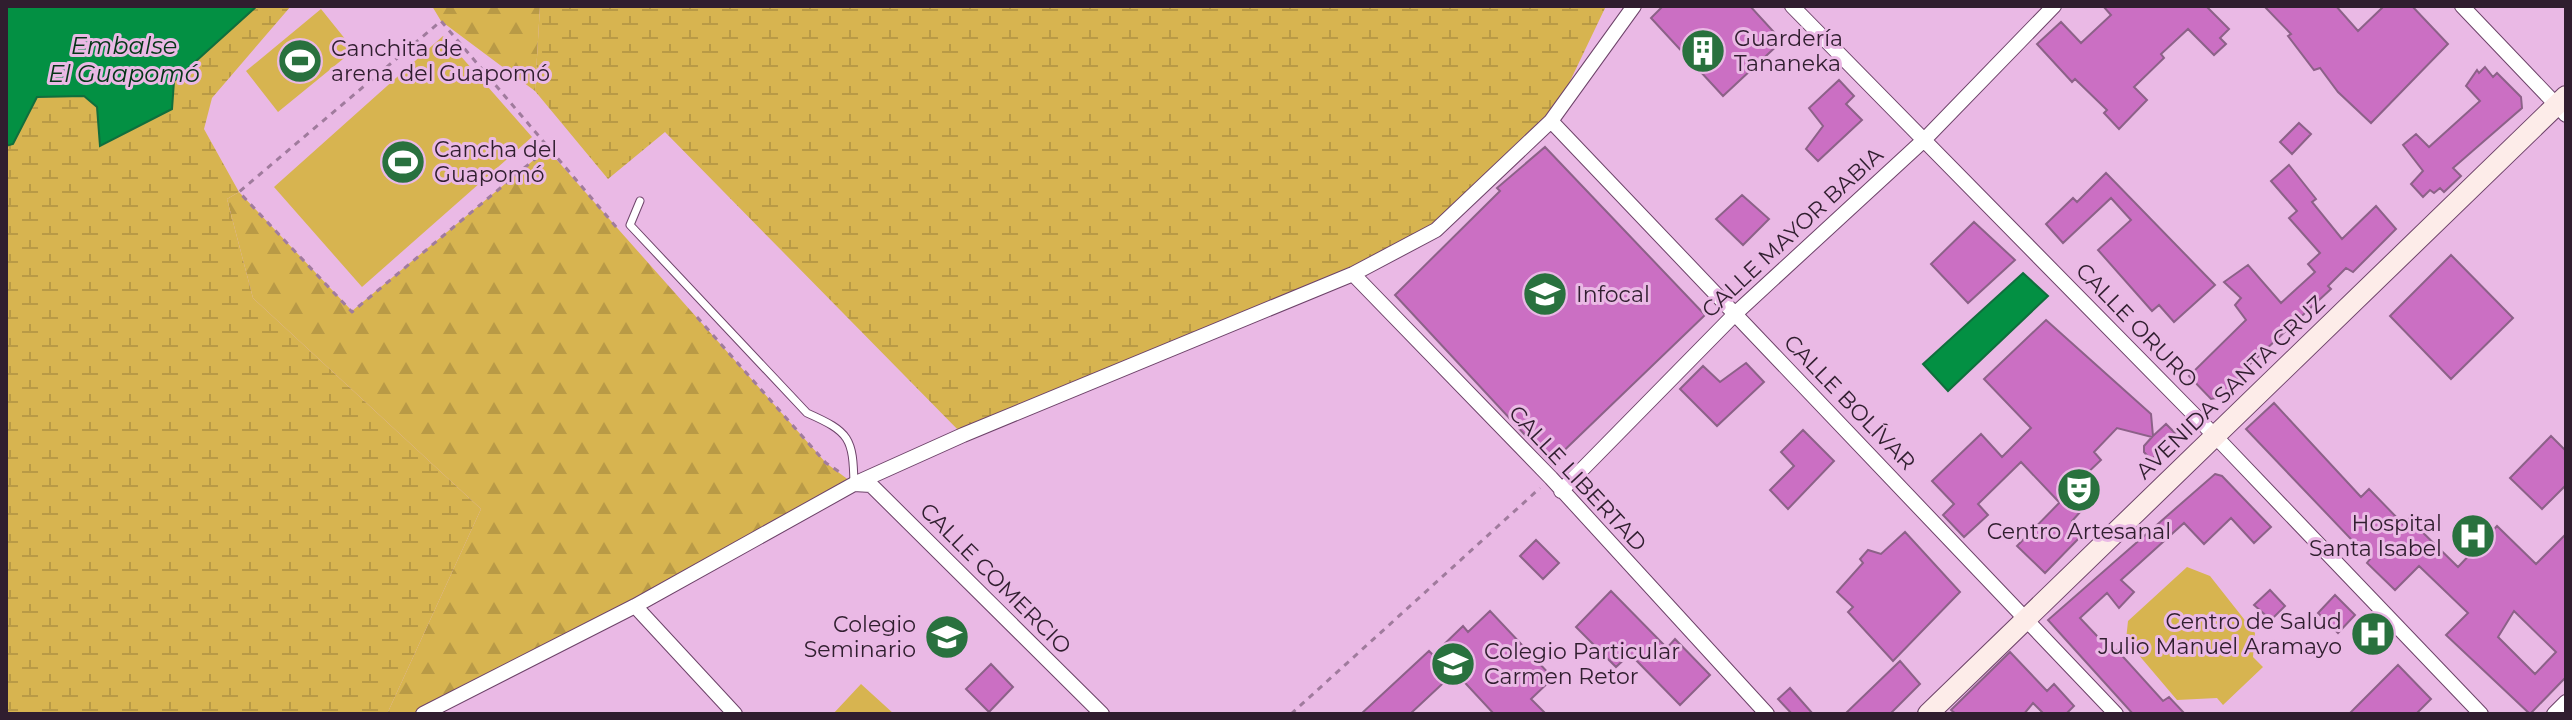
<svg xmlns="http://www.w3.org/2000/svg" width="2572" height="720" font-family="Montserrat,sans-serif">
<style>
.forest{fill:url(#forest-firs)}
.wetland{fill:url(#wetland-marsh)}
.garden{fill:#d7b450}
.water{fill:#039043;stroke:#106e3d;stroke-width:2}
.building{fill:#cb6fc3;stroke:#8c6188;stroke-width:2;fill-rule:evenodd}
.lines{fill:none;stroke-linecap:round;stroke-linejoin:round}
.service-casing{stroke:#6d4369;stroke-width:9}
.minor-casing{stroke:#6d4369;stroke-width:16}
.secondary-casing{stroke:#6d4369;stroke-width:22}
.path{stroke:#a07b9d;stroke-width:3;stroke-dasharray:6 6;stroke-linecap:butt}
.service{stroke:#fff;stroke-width:7}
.minor{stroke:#fff;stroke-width:14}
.secondary{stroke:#fdece9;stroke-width:20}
.labels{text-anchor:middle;stroke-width:6;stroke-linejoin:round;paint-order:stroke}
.poi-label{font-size:22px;fill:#301e2f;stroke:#eab9e5;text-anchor:start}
.street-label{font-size:22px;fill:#301e2f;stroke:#eab9e5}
.water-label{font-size:24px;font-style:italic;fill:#053617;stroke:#eab9e5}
</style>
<defs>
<pattern id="forest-firs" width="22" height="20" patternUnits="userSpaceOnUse" patternTransform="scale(2)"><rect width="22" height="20" fill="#d7b450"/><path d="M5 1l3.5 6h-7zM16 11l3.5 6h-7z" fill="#b99a46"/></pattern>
<pattern id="wetland-marsh" width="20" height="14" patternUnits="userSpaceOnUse" patternTransform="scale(2)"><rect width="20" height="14" fill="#d7b450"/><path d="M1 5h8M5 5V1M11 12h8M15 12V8" fill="none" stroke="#b99a46"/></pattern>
</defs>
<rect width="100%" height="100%" fill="#eab9e5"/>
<path class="forest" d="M432 6H540L535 91 441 21Z
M547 149 826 463 854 484 423 714H387L481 509 253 298 227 199 239 192 352 311Z"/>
<path class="wetland" d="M257 6H291L212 98 204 129 239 192 227 199 253 298 481 509 387 714H6V146L13 144 37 97 83 96 97 107 101 146 172 109 173 81Z
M540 6H1606L1551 121 1436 230 1353 274 963 435 665 132 608 179 535 91Z"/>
<path class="garden" d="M321 9 354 50 278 112 246 71Z
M443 36 532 137 362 287 274 187Z
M2187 567 2210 576 2255 633 2253 657 2263 667 2223 705 2217 698 2177 700 2126 640 2128 621Z
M861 684 894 714H833Z"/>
<path class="water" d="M6 6H257L174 81 172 109 100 146 97 107 84 96 37 97 13 144 6 146Z
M2023 273 2048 296 1948 391 1923 364Z"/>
<path class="building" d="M1663 6H1750L1782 41 1723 96 1651 18Z
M2103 6H2206L2229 29 2220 38 2226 44 2214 55 2188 29 2161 54 2164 58 2134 87 2147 100 2119 129 2104 113 2107 110 2075 79 2072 82 2037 44 2061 22 2081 43 2111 15Z
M2264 6H2336L2358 31 2384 6H2412L2448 44 2371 123 2338 92 2320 68 2314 70 2288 36 2291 34Z
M2485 67 2493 77 2497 73 2521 97 2522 108 2453 168 2461 176 2444 192 2440 188 2434 193 2430 190 2423 197 2411 184 2423 171 2403 145 2416 134 2429 147 2480 101 2466 86 2477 70 2479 73Z
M1839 80 1854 96 1846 104 1862 120 1818 161 1806 149 1823 126 1809 108Z
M2299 123 2311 134 2292 154 2280 142Z
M1545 147 1705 315 1551 463 1395 295 1500 191 1497 188Z
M2289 165 2316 199 2312 202 2342 239 2376 206 2396 229 2353 272 2346 268 2328 286 2331 289 2250 364 2222 397 2211 399 2189 376 2246 320 2235 305 2241 298 2224 282 2248 265 2281 303 2315 272 2308 264 2320 253 2289 218 2297 211 2271 181Z
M2106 173 2215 285 2174 322 2159 305 2152 311 2098 250 2131 220 2111 198 2063 243 2046 224 2073 198 2077 202Z
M1742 195 1769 219 1743 245 1716 219Z
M1974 222 2015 260 1968 303 1931 264Z
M2451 255 2513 318 2451 379 2390 316Z
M2046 320 2151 414 2153 436 2166 424 2177 435 2151 460 2144 452V446L2152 437 2117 428 2094 452 2101 460 2058 501 2021 462 1978 504 1988 515 1964 537 1943 515 1954 504 1932 481 1981 434 2002 457 2031 428 1984 379Z
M1746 363 1764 382 1717 426 1680 389 1703 366 1720 382Z
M2274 403 2361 497 2369 489 2404 525 2409 519 2458 567 2497 526 2536 564 2566 534V677L2530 714 2446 635 2468 613 2419 566 2395 590 2367 563 2370 559 2246 429ZM2514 611 2556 652 2535 674 2498 637Z
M1803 430 1834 461 1788 509 1770 490 1794 466 1781 452Z
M2551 436 2566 451V485L2542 509 2510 478Z
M2215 474 2222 476 2271 527 2254 543 2231 518 2204 544 2184 523 2121 580 2134 592 2119 608 2107 593 2080 618 2114 654 2117 650 2163 701 2169 697 2185 714H2133L2048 620Z
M2065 497 2081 511 2072 521 2084 533 2045 573 2017 546Z
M1905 532 1960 592 1893 661 1848 612 1853 607 1837 592 1863 563 1860 559 1868 550 1881 554Z
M1536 540 1559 563 1543 579 1520 556Z
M2270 590 2285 606 2271 620 2254 605Z
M1611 591 1667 648 1675 639 1710 675 1680 705 1630 654 1616 667 1576 627Z
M2335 595 2355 615 2338 633 2318 613Z
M1490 611 1553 678 1531 699 1546 714H1494L1455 672 1410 714H1361L1429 651 1433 655 1463 626 1468 632Z
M2010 652 2047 691 2054 684 2074 706 2066 714H2044L2033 703 2024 714H1956L1951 710Z
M1900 661 1920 684 1890 714H1845Z
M991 664 1013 687 989 712 966 689Z
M2398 665 2431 699 2416 714H2349Z
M1790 688 1813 714H1792L1778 699Z"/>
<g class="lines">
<g class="service-casing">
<path id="service" d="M640 201 630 225 807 413C850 432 853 438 854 484"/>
</g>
<g class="minor-casing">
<path id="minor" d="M1792 6 2215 436 2481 714
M2462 6 2566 115
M1551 121 2116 714
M1353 274 1551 478 1767 714
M854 484 871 485 1102 714
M1561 491 1736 313 1925 139 2054 6
M635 606 735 714
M423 714 635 606 854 484 963 435 1353 274 1436 230 1551 121 1634 6
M2554 714 2566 702"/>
</g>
<g class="secondary-casing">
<path id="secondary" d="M1928 714 2566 96"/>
</g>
<path class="path" d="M547 149 352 312 239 192 441 21 617 228
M697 317 826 463 841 473
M1291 714 1540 488"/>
<use href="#service" class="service"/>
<use href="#minor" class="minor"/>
<use href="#secondary" class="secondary"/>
</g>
<defs>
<g id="building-disc" transform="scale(2.3)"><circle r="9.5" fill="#29713e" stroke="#eab9e5"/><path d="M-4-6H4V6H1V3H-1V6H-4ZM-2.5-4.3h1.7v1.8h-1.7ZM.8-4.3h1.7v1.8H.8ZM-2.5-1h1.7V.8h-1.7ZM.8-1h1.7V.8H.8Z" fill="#fff"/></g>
<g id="stadium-disc" transform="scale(2.3)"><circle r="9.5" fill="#29713e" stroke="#eab9e5"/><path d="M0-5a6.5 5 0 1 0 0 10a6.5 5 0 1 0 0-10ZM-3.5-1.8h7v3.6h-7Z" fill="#fff"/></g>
<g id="university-disc" transform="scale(2.3)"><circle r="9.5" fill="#29713e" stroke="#eab9e5"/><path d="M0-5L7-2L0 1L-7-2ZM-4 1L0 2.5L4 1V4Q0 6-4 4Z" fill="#fff"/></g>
<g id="theatre-disc" transform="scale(2.3)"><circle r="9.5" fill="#29713e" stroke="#eab9e5"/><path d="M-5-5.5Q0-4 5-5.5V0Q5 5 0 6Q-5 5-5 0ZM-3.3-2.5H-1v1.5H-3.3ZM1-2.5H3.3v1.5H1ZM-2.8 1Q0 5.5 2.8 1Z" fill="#fff"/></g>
<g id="hospital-disc" transform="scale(2.3)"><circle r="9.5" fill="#29713e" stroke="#eab9e5"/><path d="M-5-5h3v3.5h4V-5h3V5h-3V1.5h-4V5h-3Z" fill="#fff"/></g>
<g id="school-disc" transform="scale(2.3)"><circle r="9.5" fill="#29713e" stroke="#eab9e5"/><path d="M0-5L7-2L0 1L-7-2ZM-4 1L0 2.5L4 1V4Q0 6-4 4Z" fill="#fff"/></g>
</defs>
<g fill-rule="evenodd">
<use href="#building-disc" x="1703" y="51"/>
<use href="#stadium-disc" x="300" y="61"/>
<use href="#stadium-disc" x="403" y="162"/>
<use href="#university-disc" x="1545" y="294"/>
<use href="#theatre-disc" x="2079" y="490"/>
<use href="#hospital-disc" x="2473" y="536"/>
<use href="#hospital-disc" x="2373" y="634"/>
<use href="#school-disc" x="947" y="637"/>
<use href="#school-disc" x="1453" y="664"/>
</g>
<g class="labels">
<g class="poi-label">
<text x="1734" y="46">Guardería<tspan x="1734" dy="25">Tananeka</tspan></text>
<text x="331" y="56">Canchita de<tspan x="331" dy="25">arena del Guapomó</tspan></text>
<text x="434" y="157">Cancha del<tspan x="434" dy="25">Guapomó</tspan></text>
<text x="1576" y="302">Infocal</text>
<text x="2442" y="531" text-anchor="end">Hospital<tspan x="2442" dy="25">Santa Isabel</tspan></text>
<text x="2079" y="539" text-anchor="middle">Centro Artesanal</text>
<text x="2342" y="629" text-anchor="end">Centro de Salud<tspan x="2342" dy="25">Julio Manuel Aramayo</tspan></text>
<text x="916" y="632" text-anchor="end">Colegio<tspan x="916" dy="25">Seminario</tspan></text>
<text x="1484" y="659">Colegio Particular<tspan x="1484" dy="25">Carmen Retor</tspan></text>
</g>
<g class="street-label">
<text transform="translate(1792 232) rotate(-43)" y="8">CALLE MAYOR BABIA</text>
<text transform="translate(2137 325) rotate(46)" y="8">CALLE ORURO</text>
<text transform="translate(2230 387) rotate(-44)" y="8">AVENIDA SANTA CRUZ</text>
<text transform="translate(1850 402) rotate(46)" y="8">CALLE BOLÍVAR</text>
<text transform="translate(1578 478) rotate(47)" y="8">CALLE LIBERTAD</text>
<text transform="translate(996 578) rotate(45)" y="8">CALLE COMERCIO</text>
</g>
<g class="water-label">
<text x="124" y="54">Embalse<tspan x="124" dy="28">El Guapomó</tspan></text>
</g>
</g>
<rect width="2572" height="720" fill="none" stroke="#301e2f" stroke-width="16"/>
</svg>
